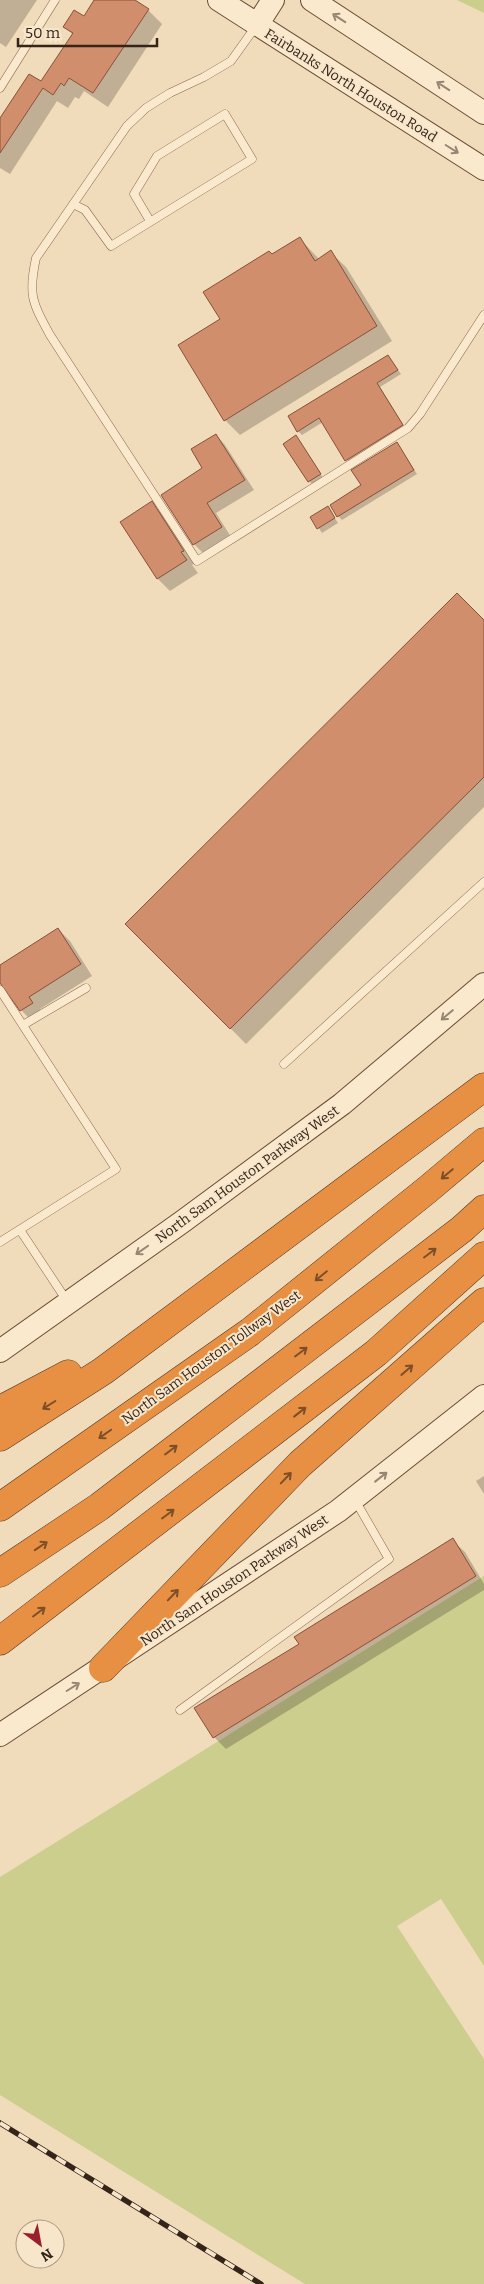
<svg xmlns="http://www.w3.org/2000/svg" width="484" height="2284" font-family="Bitter,serif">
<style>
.green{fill:#ccce8e}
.shadow{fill:#0003}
.building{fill:#d18e6d;stroke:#885138}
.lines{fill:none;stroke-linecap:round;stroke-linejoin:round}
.service-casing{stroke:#876a53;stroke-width:9}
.secondary-casing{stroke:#694c37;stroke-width:24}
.motorway-casing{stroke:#543929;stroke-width:29}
.service{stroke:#fbe9cd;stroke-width:8}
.secondary{stroke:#fbe9cd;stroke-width:22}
.motorway{stroke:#e79043;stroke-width:28}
.rail-casing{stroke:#35241a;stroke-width:5.5}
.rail{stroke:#f7e6ca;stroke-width:4;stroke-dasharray:11;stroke-linecap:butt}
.oneway{stroke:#988674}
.oneway2{stroke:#7c4f2a}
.labels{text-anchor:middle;stroke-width:4;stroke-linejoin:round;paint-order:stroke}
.street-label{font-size:14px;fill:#35241a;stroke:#f7e6ca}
</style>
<rect width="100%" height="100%" fill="#f0dbba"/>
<path class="green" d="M457 0H484V13Z
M484 1576V1966L441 1899 397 1926 484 2059V2284H305L0 2095V1877Z"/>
<path class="shadow" d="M0 0H37L6 47 0 43Z
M96 0H133L148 10 162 24 108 107 84 91 79 99 75 97 68 108 57 101 10 174 0 168V121L41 83 73 35 65 27 84 17Z
M300 239 319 259 330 252 346 267 392 341 240 435 225 420 222 319 272 256Z
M388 356 401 374 380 387 406 429 350 464 323 422 302 435 298 431Z
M216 435 225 445 254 490 216 513 231 537 204 554 194 544 204 468Z
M296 437 323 478 313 485 309 481Z
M397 443 417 474 342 520 338 516Z
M151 503 163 515 195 563 192 565 198 573 170 591 158 579 122 522Z
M328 508 338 523 322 533 312 518Z
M484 621V807L246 1044 127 924Z
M58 929 70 941 92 976 40 1009 44 1016 33 1022 21 1010 0 979V966Z
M484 1476V1494L476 1481Z
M452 1540 465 1552 484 1584V1590L226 1749 214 1737 301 1644Z"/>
<path class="building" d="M94 0H135L149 9 93 93 69 78 64 86 61 83 53 95 43 88 0 153V118L29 74 41 81 73 33 63 27 74 10 84 16Z
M300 237 315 261 331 250 377 326 224 421 178 345 220 319 203 292 269 251 272 254Z
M388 355 398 370 377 383 403 425 345 461 319 418 297 432 288 416Z
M216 434 245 480 207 503 222 527 193 545 161 495 202 468 191 449Z
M296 435 321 474 308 482 283 444Z
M397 442 414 470 337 517 330 505 361 485 351 470Z
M152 501 184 551 181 552 187 560 157 579 120 522Z
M328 506 335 518 317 529 310 517Z
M457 593 484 620V777L230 1029 125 924Z
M58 928 81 964 29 997 33 1003 20 1011 0 983V965Z
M453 1538 476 1576 213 1738 194 1708 299 1644 294 1637Z"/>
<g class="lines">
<g class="service-casing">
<path id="service" d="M256 26 231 61 204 77 170 93 146 108 127 126 36 258C28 295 32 302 50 335L197 561 408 428 420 414 484 315
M0 88 55 0
M73 204 85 210 111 246 252 159 225 114 157 156 134 194 150 221
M0 990 116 1169 0 1242
M23 1025 86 988
M284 1064 484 882
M20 1230 67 1301
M180 1710 389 1559 355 1500"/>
</g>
<g class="secondary-casing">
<path id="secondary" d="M219 0 484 169
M312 0 484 113
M257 25 273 0
M0 1351 182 1222 342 1104 484 984
M0 1735 338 1511 484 1396"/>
</g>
<g class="motorway-casing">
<path id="motorway" d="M0 1410 68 1374
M0 1437 103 1371 484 1087
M0 1507 250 1332 427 1190 484 1142
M0 1573 99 1507 462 1229 484 1209
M0 1641 376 1353 484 1256
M103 1668 300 1464 484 1302"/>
</g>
<use href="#service" class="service"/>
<use href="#secondary" class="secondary"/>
<use href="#motorway" class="motorway"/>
<g class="rail-casing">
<path id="rail" d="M0 2123 261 2284"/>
</g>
<use href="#rail" class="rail"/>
</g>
<defs><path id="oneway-shaft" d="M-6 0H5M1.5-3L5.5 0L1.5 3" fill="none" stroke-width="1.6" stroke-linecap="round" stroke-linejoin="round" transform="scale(1.25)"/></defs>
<g class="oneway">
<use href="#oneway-shaft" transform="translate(339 18) rotate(-147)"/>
<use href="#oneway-shaft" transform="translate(443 86) rotate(-147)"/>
<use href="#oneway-shaft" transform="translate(452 149) rotate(32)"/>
<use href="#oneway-shaft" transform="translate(447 1015) rotate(140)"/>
<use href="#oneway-shaft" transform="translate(142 1250) rotate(145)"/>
<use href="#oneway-shaft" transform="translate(381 1477) rotate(-38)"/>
<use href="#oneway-shaft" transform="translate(73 1687) rotate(-32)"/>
</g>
<g class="oneway2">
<use href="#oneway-shaft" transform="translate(447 1174) rotate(140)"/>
<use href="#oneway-shaft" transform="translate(430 1253) rotate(-37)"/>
<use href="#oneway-shaft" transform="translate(321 1276) rotate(141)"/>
<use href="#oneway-shaft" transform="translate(301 1352) rotate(-37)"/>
<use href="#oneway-shaft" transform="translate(407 1370) rotate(-41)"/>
<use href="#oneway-shaft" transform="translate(49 1405) rotate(148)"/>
<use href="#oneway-shaft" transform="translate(300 1412) rotate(-38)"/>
<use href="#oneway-shaft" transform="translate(105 1434) rotate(145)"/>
<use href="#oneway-shaft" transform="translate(171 1450) rotate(-37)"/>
<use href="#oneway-shaft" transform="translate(286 1478) rotate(-46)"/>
<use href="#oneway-shaft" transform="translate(168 1514) rotate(-37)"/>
<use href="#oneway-shaft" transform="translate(41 1546) rotate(-34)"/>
<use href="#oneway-shaft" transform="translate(173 1595) rotate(-46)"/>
<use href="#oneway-shaft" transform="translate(39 1612) rotate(-37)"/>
</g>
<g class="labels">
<g class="street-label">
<text transform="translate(351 85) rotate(32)" y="5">Fairbanks North Houston Road</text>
<text transform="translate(247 1174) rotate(-36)" y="5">North Sam Houston Parkway West</text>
<text transform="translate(211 1357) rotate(-36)" y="5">North Sam Houston Tollway West</text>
<text transform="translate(234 1580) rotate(-34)" y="5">North Sam Houston Parkway West</text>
</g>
</g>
<g transform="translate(40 2244) rotate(148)"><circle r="24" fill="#f7e6ca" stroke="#a99884"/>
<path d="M0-4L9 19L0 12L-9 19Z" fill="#99202c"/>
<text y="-8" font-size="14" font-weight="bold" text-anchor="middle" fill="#35241a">N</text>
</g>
<path d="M18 38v8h139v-8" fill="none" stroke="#35241a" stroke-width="2.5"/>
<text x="25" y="38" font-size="15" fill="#35241a" stroke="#f7e6ca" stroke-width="4" paint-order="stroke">50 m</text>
</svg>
